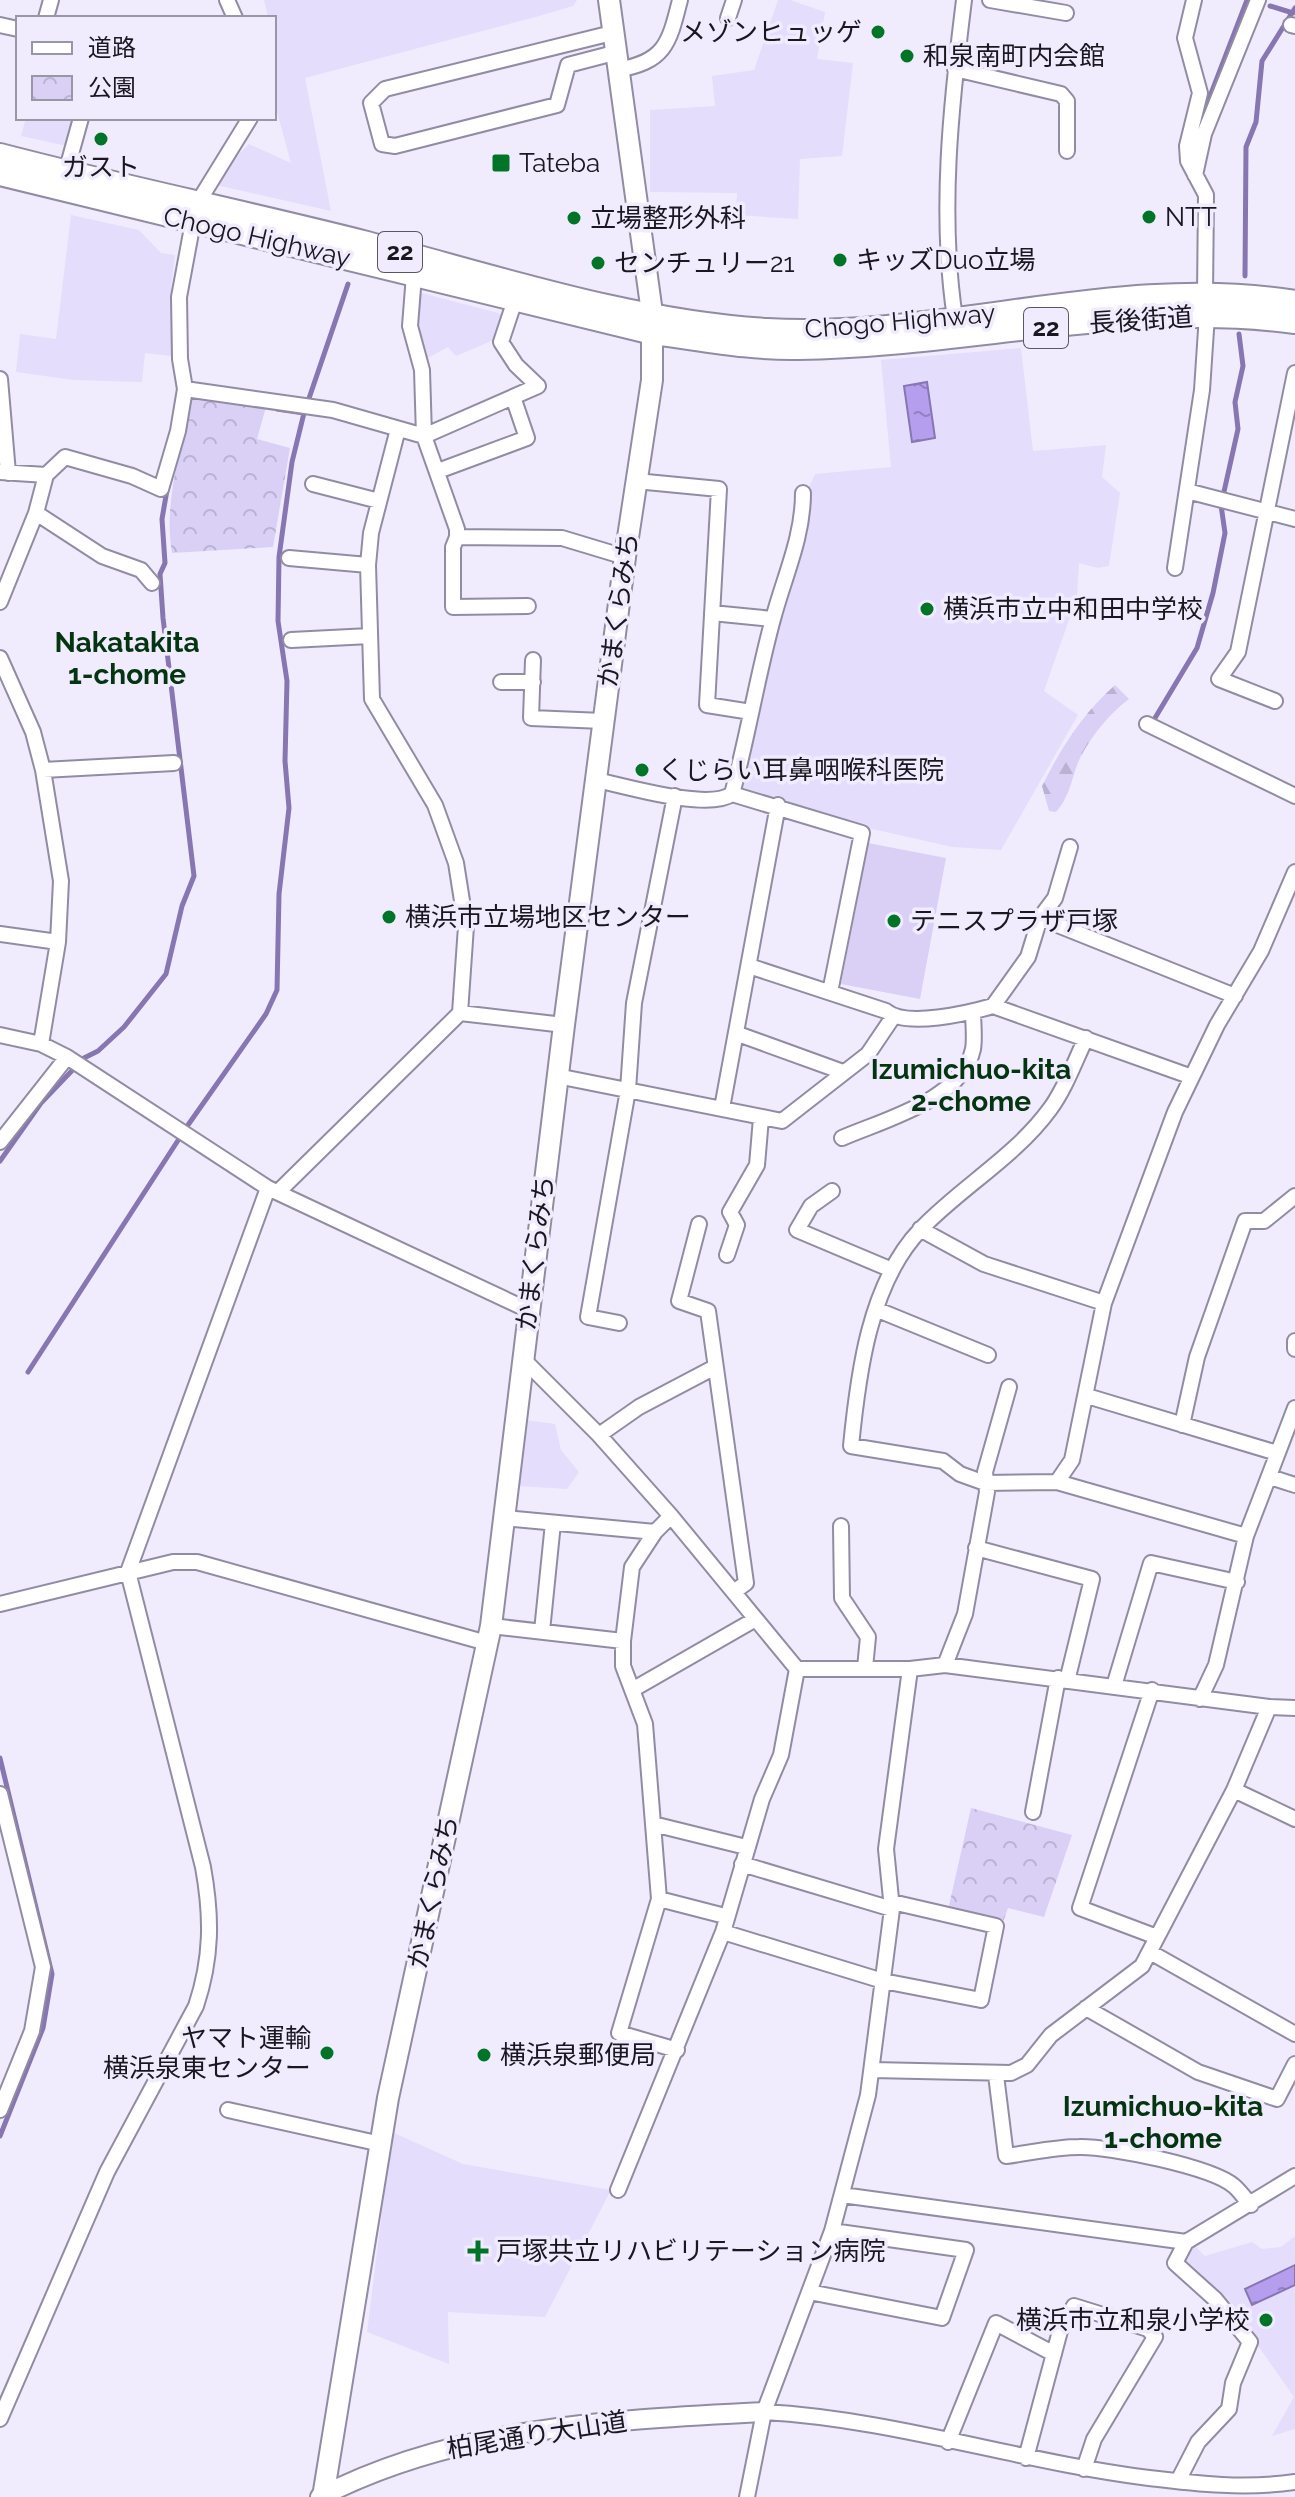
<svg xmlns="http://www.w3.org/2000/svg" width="1295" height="2497" font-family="Raleway,'Noto Sans JP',sans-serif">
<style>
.built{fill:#e4ddfb}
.forest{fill:url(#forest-firs)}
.park{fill:url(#park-crowns)}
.pitch{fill:#dad0f6}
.water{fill:url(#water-ripples);stroke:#8776b1;stroke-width:2}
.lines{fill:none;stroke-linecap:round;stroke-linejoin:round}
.stream{stroke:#8776b1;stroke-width:5}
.minor-casing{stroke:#928ca2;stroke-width:18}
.tertiary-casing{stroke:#928ca2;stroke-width:22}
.secondary-casing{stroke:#928ca2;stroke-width:24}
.primary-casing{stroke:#928ca2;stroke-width:26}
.minor{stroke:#fff;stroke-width:14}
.tertiary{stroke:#fff;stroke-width:18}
.secondary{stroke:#fff;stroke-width:20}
.primary{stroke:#fff;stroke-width:22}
.poi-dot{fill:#017427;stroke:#f0ecfe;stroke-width:3}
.labels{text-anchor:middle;stroke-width:7;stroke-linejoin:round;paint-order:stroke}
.shield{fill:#f0ecfe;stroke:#5a5763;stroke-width:2}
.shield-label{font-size:24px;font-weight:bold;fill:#1a1720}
.poi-label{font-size:26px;fill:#1a1720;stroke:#f0ecfe;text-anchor:start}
.street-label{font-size:26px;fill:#1a1720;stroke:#f0ecfe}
.neighbourhood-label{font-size:28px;font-weight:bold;fill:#053510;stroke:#f0ecfe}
</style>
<defs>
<pattern id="forest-firs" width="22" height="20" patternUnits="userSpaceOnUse" patternTransform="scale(2)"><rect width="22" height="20" fill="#dad0f6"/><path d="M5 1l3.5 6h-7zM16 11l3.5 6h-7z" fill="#bab2d3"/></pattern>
<pattern id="park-crowns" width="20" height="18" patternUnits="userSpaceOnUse" patternTransform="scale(2)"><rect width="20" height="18" fill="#dad0f6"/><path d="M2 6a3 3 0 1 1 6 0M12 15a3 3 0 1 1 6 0" fill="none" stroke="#bab2d3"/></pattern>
<pattern id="water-ripples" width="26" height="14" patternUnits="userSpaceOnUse" patternTransform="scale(2)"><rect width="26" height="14" fill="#b69eef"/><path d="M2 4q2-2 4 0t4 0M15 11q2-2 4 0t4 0" fill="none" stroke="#9380c1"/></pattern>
</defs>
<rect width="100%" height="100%" fill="#f0ecfe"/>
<path class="built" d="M264 0H577L573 6 532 18 305 78 331 211 216 185 225 168 249 144 291 163 274 101V18H268Z
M778 0H790L825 12 817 59 853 63 842 156 800 159 798 219 736 215 737 193 650 192V110L715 106 712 76 754 70Z
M26 118H74L67 146 21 136Z
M71 215 139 230 161 253 175 255 171 287V356L145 353 142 382 73 380 16 372 20 334 56 339Z
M418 292 502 314 496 339 456 356 448 347 424 360 416 339Z
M1021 348 1033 451 1106 445 1102 477 1120 493 1109 566 1098 568 1079 563 1077 597 1044 691 1078 715 1001 850 952 847 859 826 740 793 738 788 806 494 815 474 891 467 881 360Z
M525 1420 555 1424 561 1450 579 1472 567 1489 518 1486Z
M392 2132 463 2164 611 2190 545 2317 448 2312 449 2364 367 2332Z
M1295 2236V2429L1272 2436 1294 2397 1254 2340 1185 2263 1189 2257 1185 2253 1194 2245 1205 2256 1252 2242 1262 2249 1281 2247Z"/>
<path class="forest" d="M1115 685 1129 699C1109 714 1093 734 1081 756 1071 776 1072 794 1056 812L1049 811 1042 786C1061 748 1083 713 1115 685Z"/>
<path class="park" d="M191 398 266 407 257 439 290 448 273 547 172 553C163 500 182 450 191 398Z
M971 1808 1072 1835 1044 1917 1008 1908 1003 1922 948 1910Z"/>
<path class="pitch" d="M868 843 946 858 920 999 841 984Z"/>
<path class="water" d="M927 382 935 438 912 442 904 386Z
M1295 2265V2285L1252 2305 1245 2289Z"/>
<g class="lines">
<path class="stream" d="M1270 6 1293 13
M1199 125 1247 0
M1245 276 1246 147 1256 122 1262 61 1295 8
M277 409 304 413
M1155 718 1197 648 1213 593 1225 533 1221 505 1238 429 1235 402 1243 366 1239 334
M0 1161 41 1103 84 1058 98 1051 124 1027 166 974 182 906 194 876 163 618 160 574 165 563 162 519 167 490
M28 1372 188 1125 266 1014 277 990 279 894 289 808 285 761 287 681 278 621 279 557 292 462 304 413 348 284
M0 1758 52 1974 43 2028 0 2136"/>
<g class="minor-casing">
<path id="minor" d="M227 0 235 18
M990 0 1066 13
M1194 0 1185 38 1200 93 1187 146 1188 161 1206 195 1205 296
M46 18 51 0
M728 18 734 0
M0 25 18 29
M1291 25 1295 26
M612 33 385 89 371 103 382 144 395 146 557 105 568 65 614 53
M955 69 1061 94 1067 101V151
M616 70C665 62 669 44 680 0
M66 172 81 118
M1195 175 1204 134 1258 0
M414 275 410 326 422 370 424 436 457 529V537L562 538 625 557
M955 318C939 214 951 104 964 0
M0 379 8 473
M185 389 333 410 424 436 538 386 516 365 501 342 515 300
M438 471 527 438 513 397
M0 472 46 475
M636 481 719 489 707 705 751 712
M313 484 379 501
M1187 491 1295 519
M36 513 102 556 141 570 152 583
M457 537 453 547V607L528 606
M289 558 368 565
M1175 568 1202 390 1207 315
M0 602 36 513 46 475 65 457 132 476 161 489 178 431 185 389 180 359 179 297 193 222 197 204 250 118
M712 613 773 619
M291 640 370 636
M0 658 33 732 43 770 61 881 58 942 41 1044
M533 660 531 718 603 721
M501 682H533
M1275 701 1219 679 1238 652 1295 373
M1147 724 1295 796
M43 770 174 763
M596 780C626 786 708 811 732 794L862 833 830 992
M732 794C748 736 757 677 773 619 784 577 803 538 803 493
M1040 918 1235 996
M0 934 58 942
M749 966 886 1011C906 1028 969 1013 993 1006L1028 957 1040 918 1055 898 1070 847
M993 1006 1192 1077
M460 1013 564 1025
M738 1034 843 1072
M0 1035 41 1044 67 1057 268 1188 528 1310
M1086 1038C1075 1061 1065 1089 1050 1109 1015 1157 961 1187 921 1229 869 1283 858 1375 851 1446L943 1461 960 1474 985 1483 1057 1482 1246 1536
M557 1076 782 1121 868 1054 893 1017
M722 1108 778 805
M842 1138C883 1120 962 1100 973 1049 975 1038 973 1023 973 1011
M0 1142 67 1057
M832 1191 811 1206 797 1230 892 1270
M278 1192 460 1013 466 926 456 863 435 805 372 699 368 565 371 533 398 429
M699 1224 679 1301 708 1311 746 1583 735 1591
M920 1229 984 1264 1104 1303
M727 1255 737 1225 730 1212 757 1165 761 1118
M878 1310 988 1355
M619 1323 588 1317 628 1090 634 1003 675 796
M1295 1341V1349
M523 1359 599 1435 671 1516 797 1669
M1087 1396 1277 1453
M1182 1425 1197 1357 1245 1221H1264L1295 1196
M599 1435 639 1407 715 1367
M1270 1477 1295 1485
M1057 1482 1072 1460 1104 1303 1175 1112 1217 1025 1261 951 1295 872
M671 1516 655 1532 632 1567 623 1641V1666L645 1724 659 1899 619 2033 677 2050
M504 1518 655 1532
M841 1526 842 1598 868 1637 865 1668
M976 1548 1092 1579 1067 1681
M0 1604 173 1562H197L487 1643
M491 1626 623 1641
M542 1631 553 1523
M945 1665 965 1614 987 1492 985 1472 1009 1387
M797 1669H910L945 1665 1269 1707 1295 1708
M1114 1686 1151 1563 1237 1582
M632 1690 754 1620
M1152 1690 1080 1908 1157 1937
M1200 1699 1216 1665 1246 1536 1295 1408
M1234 1790 1295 1819
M0 1794 43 1967 32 2031 0 2110
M1033 1812 1058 1678
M653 1824 746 1847
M742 1864 892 1909
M659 1899 725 1916
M723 1932 883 1981 981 2000 996 1926 892 1902
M1150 1952 1295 2034
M1086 2008 1198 2072 1277 2099 1295 2064
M872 2070 1011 2073 1027 2065 1051 2035 1142 1966 1234 1790 1269 1707
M996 2075 1006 2156C1030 2153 1055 2147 1079 2147 1110 2146 1212 2167 1234 2186 1240 2191 1245 2199 1251 2205
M228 2110 381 2144
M618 2190 723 1932 762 1799 781 1755 797 1669
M842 2195 1186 2242
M809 2292 942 2318 966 2250 832 2231
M764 2412C894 2419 1020 2462 1149 2478 1199 2484 1245 2489 1295 2482
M0 2419 107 2172 196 2006C212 1958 212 1917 203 1867L128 1572 268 1188
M948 2442 996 2323 1054 2354
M1026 2458 1060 2331 1074 2306 1148 2329 1155 2337 1094 2439 1084 2469
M1178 2481 1198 2442 1229 2409 1233 2383 1250 2342 1215 2299 1175 2263 1186 2242 1295 2176
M747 2497 764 2412 832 2231 868 2095 892 1909 886 1849 910 1669"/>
</g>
<g class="tertiary-casing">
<path id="tertiary" d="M320 2497C457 2426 613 2420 764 2412"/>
</g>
<g class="secondary-casing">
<path id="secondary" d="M323 2497 388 2098 491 1626 564 1025 625 557 652 380V313L609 0"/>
</g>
<g class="primary-casing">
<path id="primary" d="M0 155C122 187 245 212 367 243 497 277 632 322 767 330 943 340 1120 273 1295 302
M0 174 653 333C701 339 750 349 798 348 964 346 1130 300 1295 322"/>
</g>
<use href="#minor" class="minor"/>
<use href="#tertiary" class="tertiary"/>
<use href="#secondary" class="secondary"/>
<use href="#primary" class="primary"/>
</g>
<g class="poi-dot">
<circle cx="878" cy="32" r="8"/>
<circle cx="907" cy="56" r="8"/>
<circle cx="101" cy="139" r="8"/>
<rect x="491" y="153" width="20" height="20" rx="4"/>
<circle cx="1149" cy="217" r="8"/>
<circle cx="574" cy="218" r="8"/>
<circle cx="840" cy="260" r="8"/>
<circle cx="598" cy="263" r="8"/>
<circle cx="927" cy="609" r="8"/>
<circle cx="642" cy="770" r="8"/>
<circle cx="389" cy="917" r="8"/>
<circle cx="894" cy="921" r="8"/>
<circle cx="327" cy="2053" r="8"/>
<circle cx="484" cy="2055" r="8"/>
<path d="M474 2239h8v8h8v8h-8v8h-8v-8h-8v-8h8z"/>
<circle cx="1266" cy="2320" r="8"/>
</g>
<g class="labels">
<g class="shield">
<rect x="378" y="232" width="44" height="40" rx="6"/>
<rect x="1024" y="308" width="44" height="40" rx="6"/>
</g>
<g class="shield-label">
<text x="400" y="260">22</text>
<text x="1046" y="336">22</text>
</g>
<g class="poi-label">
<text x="862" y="41" text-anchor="end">メゾンヒュッゲ</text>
<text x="923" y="65">和泉南町内会館</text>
<text x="519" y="172">Tateba</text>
<text x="101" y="176" text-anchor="middle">ガスト</text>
<text x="1165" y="226">NTT</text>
<text x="590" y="227">立場整形外科</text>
<text x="856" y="269">キッズDuo立場</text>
<text x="614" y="272">センチュリー21</text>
<text x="943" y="618">横浜市立中和田中学校</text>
<text x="658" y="779">くじらい耳鼻咽喉科医院</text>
<text x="405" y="926">横浜市立場地区センター</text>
<text x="910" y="930">テニスプラザ戸塚</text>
<text x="311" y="2047" text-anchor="end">ヤマト運輸<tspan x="311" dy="30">横浜泉東センター</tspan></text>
<text x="500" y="2064">横浜泉郵便局</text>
<text x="496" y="2260">戸塚共立リハビリテーション病院</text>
<text x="1250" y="2329" text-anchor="end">横浜市立和泉小学校</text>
</g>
<g class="street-label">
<text transform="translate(257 237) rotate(13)" y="9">Chogo Highway</text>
<text transform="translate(1141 320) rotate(-4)" y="9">長後街道</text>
<text transform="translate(900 321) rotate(-5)" y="9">Chogo Highway</text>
<text transform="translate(618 610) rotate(-82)" y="9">かまくらみち</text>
<text transform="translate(535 1253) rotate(-83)" y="9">かまくらみち</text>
<text transform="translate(433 1892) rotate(-78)" y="9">かまくらみち</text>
<text transform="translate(537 2435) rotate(-9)" y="9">柏尾通り大山道</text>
</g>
<g class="neighbourhood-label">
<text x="127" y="652">Nakatakita<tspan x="127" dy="32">1-chome</tspan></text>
<text x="971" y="1079">Izumichuo-kita<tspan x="971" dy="32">2-chome</tspan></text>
<text x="1163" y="2116">Izumichuo-kita<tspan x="1163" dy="32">1-chome</tspan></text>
</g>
</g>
<rect x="16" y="16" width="260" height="104" fill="#f0ecfe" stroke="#9a97a5" stroke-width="2"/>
<rect x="32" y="42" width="40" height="12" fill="#ffffff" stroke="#9a97a5" stroke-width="2"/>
<text x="88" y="56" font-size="24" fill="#1a1720">道路</text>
<rect x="32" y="76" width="40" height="24" fill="url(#park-crowns)" stroke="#9a97a5" stroke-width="2"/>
<text x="88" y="96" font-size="24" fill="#1a1720">公園</text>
</svg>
